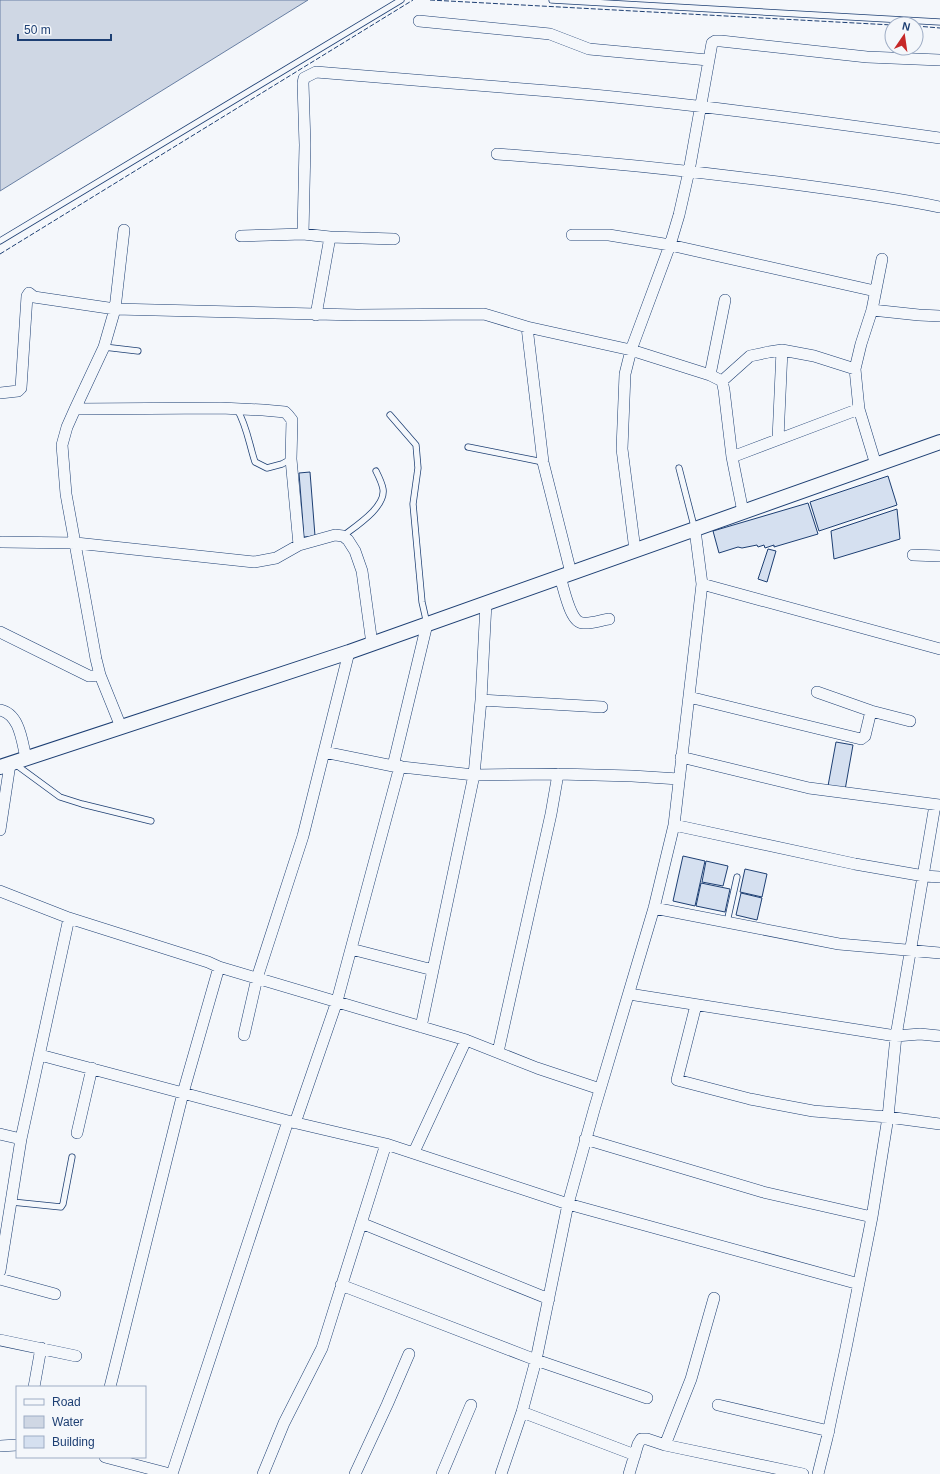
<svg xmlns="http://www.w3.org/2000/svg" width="940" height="1474" font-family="Arial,sans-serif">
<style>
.water{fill:#cfd7e4;stroke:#687fa3}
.building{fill:#d5e0f0;stroke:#1d3f73}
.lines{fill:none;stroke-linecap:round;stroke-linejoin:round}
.service-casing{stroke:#1d3f73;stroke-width:7}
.minor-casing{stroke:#1d3f73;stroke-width:12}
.tertiary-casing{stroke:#1d3f73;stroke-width:16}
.service{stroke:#f4f7fb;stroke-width:5.5}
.minor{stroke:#f4f7fb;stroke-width:11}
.tertiary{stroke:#f4f7fb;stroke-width:14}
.fence{stroke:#1d3f73;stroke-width:1;stroke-dasharray:5 2;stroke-linecap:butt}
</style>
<rect width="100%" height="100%" fill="#f4f7fb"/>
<path class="water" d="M0 0H308L0 191Z"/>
<path class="building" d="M310 472 315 536 304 537 299 473Z
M888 476 897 505 819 531 810 502Z
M808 503 818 534 774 547V545L765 548 764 545 758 547 757 545 742 548 738 547 719 553 713 531Z
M897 509 900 539 834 559 831 531Z
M768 549 776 551 767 582 758 579Z
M836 742 853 745 845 790 828 786Z
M683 856 705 861 695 906 673 901Z
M706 861 728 866 723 886 702 882Z
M745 869 767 874 762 897 740 892Z
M701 883 730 889 725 912 696 906Z
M741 893 762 898 757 920 736 915Z"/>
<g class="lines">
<g class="service-casing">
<path id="service" d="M552 0 940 22
M0 241 401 0
M104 347 138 351
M237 409C247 426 249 444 255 462L267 468 282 464 291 459
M390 415 416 445 418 468 413 504 422 602 427 624
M468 447 543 462
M679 468 695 530
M343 536C356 526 386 507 383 489 382 483 379 477 376 471
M15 764 60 797 82 804 151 821
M727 922 737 877
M12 1202 61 1207 63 1204 72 1157"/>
</g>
<g class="minor-casing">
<path id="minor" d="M419 21 550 34 589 49 708 60
M497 154C591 161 684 170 778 182 832 189 886 196 940 207
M572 235H609L670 245 875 291
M241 236 303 234
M330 237 303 234 305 145 303 83 304 78 316 72C394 79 471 84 549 91 680 102 810 120 940 138
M872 310 919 315 940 316
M316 315 330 237 394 239
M527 327 543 462 571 573
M710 375 725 300
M722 381 750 356 769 352 782 350 814 356 855 369
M0 393 18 391 21 388 27 296 29 293 34 297 115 309 357 315 484 314 527 327 631 350 710 375 722 381 724 390 732 457 743 512
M75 409 221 408 263 410 285 412 288 415 292 420 291 459 299 545
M778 439 782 350
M732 457 859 409
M876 465 859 409 855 369 861 344 872 310 882 259
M2 542 76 543 254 562 276 558 299 545 335 535 343 536 348 540 355 551 362 571 372 644
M635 550 622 449 625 374 631 350 670 245 679 215 689 171 712 43 715 41H721L867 57 940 60
M913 555 940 556
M560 577C564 588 570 623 583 623 592 624 601 620 609 619
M702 584 940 649
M0 632 89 676 100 675
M817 692 871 711 910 721
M689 697 861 739 865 736 871 711
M481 700 602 707
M0 710C20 714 22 742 26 758
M121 727 100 675 96 659 66 494 62 445 67 427 75 409 104 347 115 309 124 230
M324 752 393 766 474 775 558 774 632 776 679 779
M681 757 809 788 940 805
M393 766 427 624
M674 825 855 864 924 876 940 877
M0 830 10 764
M0 891 69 918 208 962 219 967 466 1040 537 1068 600 1089
M654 908 839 944 940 953
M351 949 433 970
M629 994 896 1036 920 1034 940 1036
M696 1005 677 1080 750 1099 813 1111 888 1117 940 1124
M421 1027 474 775 481 700 486 603
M244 1035 257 978 303 836 349 652
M498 1052 551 814 558 774
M40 1055 288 1121 386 1144 568 1204 859 1284
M295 1123 337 1001 400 766
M77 1133 92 1068
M0 1134 21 1139
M585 1139 763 1192 872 1217
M414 1152 466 1040
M361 1223 549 1299
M0 1271 21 1139 69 918
M0 1279 55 1294
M341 1285 536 1360 647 1398
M0 1340 76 1356
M34 1387 41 1348
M110 1387 183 1093 219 967
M718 1405 829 1431
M522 1412 635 1455
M665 1445 691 1379 714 1298
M0 1446 17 1445
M105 1457 170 1474
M172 1474 288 1121
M263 1474 284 1423 322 1348 386 1144
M355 1474 387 1405 409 1354
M442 1474 471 1405
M501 1474 522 1412 536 1360 568 1204 594 1110 654 908 674 825 702 584 695 530
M629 1474 638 1444 641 1439H647L665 1445 803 1474
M818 1474 827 1438 846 1348 872 1217 888 1117 896 1036 935 805"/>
</g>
<g class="tertiary-casing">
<path id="tertiary" d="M0 767 349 652 940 442"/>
</g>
<use href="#service" class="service"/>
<use href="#minor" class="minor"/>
<use href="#tertiary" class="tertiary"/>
<path class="fence" d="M430 0 892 25
M916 26 940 28
M0 254 413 0"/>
</g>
<rect x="16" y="1386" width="130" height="72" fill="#f4f7fb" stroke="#9eadc5"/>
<rect x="24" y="1399" width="20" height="6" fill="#f4f7fb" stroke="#9eadc5"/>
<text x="52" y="1406" font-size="12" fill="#1d3f73">Road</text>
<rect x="24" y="1416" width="20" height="12" fill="#cfd7e4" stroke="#9eadc5"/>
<text x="52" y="1426" font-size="12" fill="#1d3f73">Water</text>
<rect x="24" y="1436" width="20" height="12" fill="#d5e0f0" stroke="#9eadc5"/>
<text x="52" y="1446" font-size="12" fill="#1d3f73">Building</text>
<g transform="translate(904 36) rotate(13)"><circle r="19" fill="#f4f7fb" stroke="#9eadc5"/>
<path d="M0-3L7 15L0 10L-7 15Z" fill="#c62828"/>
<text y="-6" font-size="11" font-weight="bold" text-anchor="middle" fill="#1d3f73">N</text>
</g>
<path d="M18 34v6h93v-6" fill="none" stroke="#1d3f73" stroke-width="2"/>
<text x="24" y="34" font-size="12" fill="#1d3f73" stroke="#f4f7fb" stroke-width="3" paint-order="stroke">50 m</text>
</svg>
